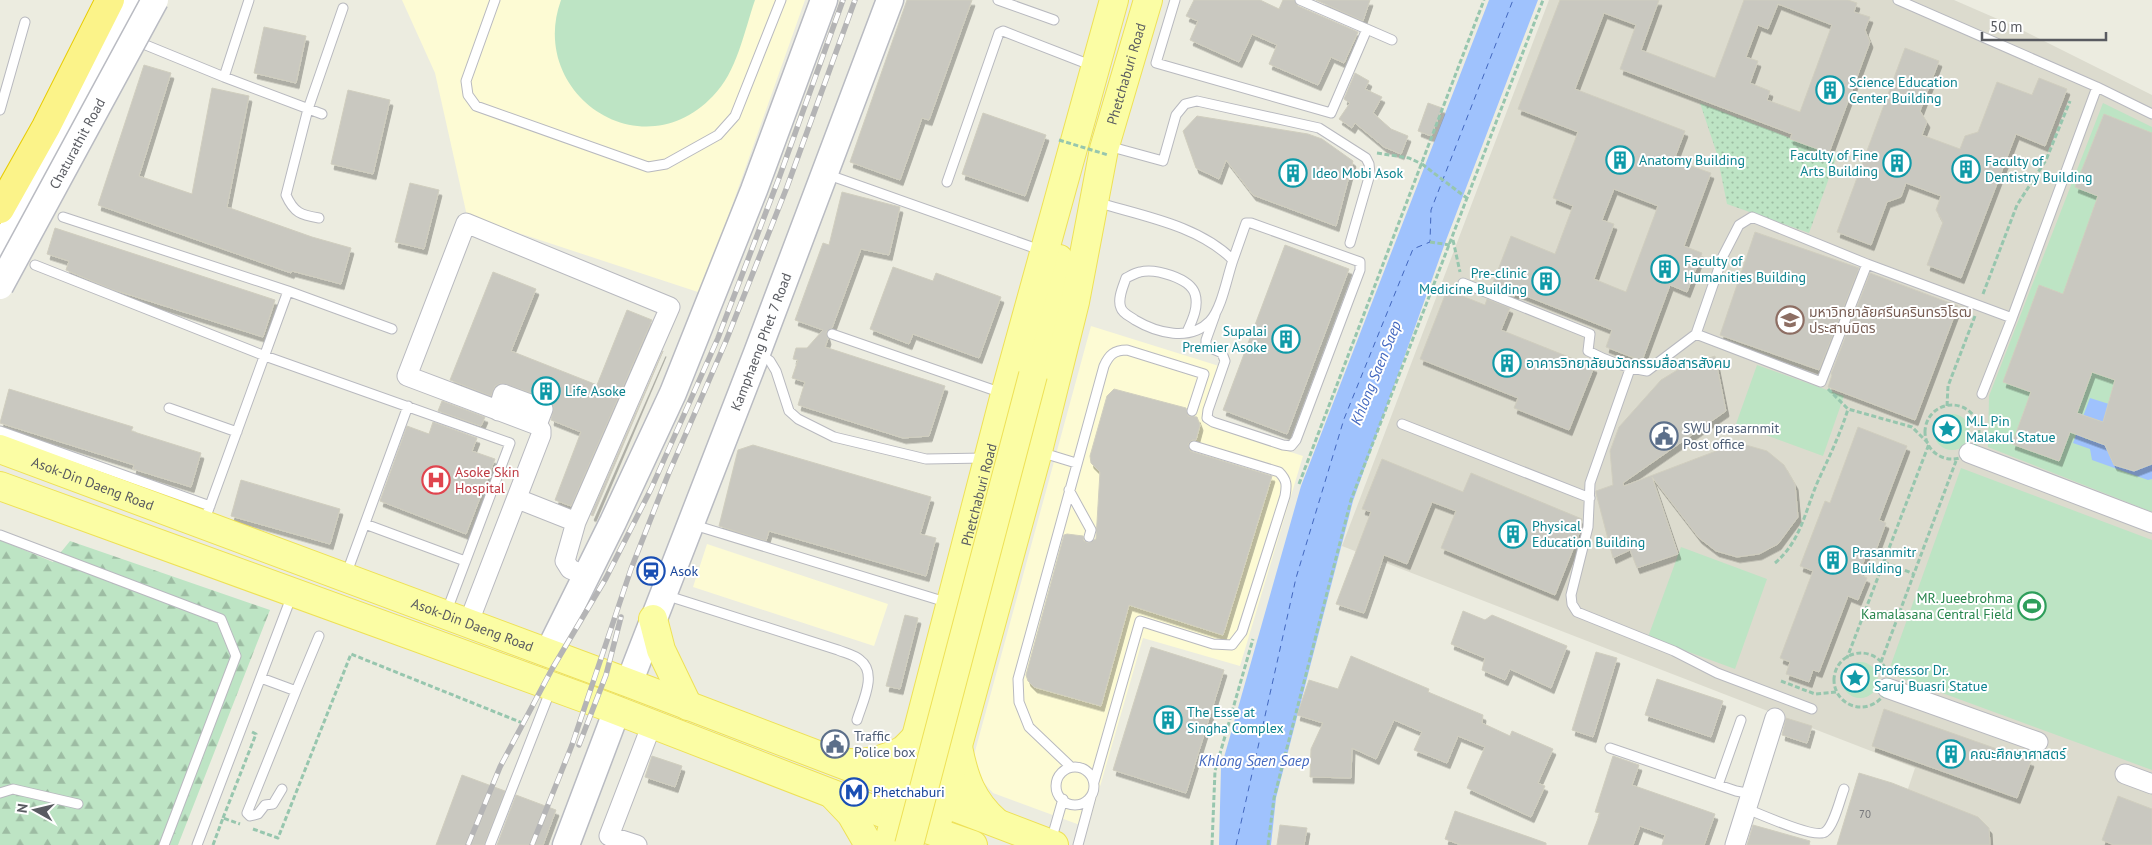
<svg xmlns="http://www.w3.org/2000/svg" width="2152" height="845" font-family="'PT Sans','Noto Sans Thai',sans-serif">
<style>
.commercial{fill:#fdfbd4}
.education{fill:#dcdbce}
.grass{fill:#bde4c4}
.forest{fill:url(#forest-firs)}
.garden{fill:url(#garden-dots)}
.water{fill:#9fc2fd}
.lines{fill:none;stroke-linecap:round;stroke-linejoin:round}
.ferry{stroke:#4368bf;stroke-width:1;stroke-dasharray:6 5;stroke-linecap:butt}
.building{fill:#c9c8c0;stroke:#d0cebf;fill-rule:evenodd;filter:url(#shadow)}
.lane-casing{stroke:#b8b9bf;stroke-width:11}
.street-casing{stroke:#b8b9bf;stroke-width:21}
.secondary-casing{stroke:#b9bbc2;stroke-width:29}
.primary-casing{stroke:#eee157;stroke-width:30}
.highway-casing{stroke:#e8cc05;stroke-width:30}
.path{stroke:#97c6ae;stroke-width:3;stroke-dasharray:5 2.5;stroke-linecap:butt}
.lane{stroke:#fff;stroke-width:9}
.street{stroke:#fff;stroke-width:19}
.secondary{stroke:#fff;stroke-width:26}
.primary{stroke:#fbfda4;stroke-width:28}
.highway{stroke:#fbf389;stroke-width:28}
.rail-casing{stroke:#b4b4b5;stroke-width:5.5}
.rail{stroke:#fff;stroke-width:4;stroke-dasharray:11;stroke-linecap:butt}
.secondary-bridge-casing{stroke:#b9bbc2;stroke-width:29;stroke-linecap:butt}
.primary-bridge-casing{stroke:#eee157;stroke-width:30;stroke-linecap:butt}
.path-bridge{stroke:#97c6ae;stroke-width:3;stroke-dasharray:5 2.5;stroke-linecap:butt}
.secondary-bridge{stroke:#fff;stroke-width:26}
.primary-bridge{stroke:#fbfda4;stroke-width:28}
.labels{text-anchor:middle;stroke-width:4;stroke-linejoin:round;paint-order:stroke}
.number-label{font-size:11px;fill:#757679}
.street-label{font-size:14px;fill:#595b61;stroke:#fff}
.culture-label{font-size:14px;fill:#0d838f;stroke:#fff;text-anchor:start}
.education-label{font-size:14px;fill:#785e54;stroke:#fff;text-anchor:start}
.service-label{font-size:14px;fill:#4e5e75;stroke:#fff;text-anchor:start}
.health-label{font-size:14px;fill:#be3a42;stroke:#fff;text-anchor:start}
.transit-label{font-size:14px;fill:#164399;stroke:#fff;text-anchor:start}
.leisure-label{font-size:14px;fill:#27864d;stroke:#fff;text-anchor:end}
.water-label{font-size:15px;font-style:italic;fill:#4368bf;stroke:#fff}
</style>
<defs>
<pattern id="forest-firs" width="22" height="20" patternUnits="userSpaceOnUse" patternTransform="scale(1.25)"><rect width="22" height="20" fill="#bde4c4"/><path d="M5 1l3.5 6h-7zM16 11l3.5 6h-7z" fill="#9dbca3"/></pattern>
<pattern id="garden-dots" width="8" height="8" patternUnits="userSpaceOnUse" patternTransform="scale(1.25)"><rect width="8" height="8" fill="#bde4c4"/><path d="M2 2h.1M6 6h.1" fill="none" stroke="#9dbca3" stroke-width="1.8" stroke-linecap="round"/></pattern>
<filter id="shadow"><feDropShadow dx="3" dy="5.5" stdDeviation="0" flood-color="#0004"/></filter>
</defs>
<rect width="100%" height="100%" fill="#ecece0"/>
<path class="commercial" d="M402 0H805L701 293 467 216 435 73Z
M1091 326 1219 366 1202 417 1204 422 1208 425 1303 456 1240 666 1143 638 1088 828 993 793 984 783 976 769 974 755Z
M707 544 888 604 874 646 693 587Z"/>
<path class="education" d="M1549 0H1954L2016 27 2152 95V845H1889L1915 768 1342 546Z"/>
<path class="grass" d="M561 0H755C744 32 737 72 713 96 641 172 527 93 561 0Z
M2103 103 2152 127V512L1988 447 1989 396Z
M1757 365 1844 396 1823 456 1736 424Z
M1934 432a18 18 0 1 1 36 0a18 18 0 1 1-36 0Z
M1961 468 2152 540V770L1888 673Z
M1681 547 1767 579 1735 669 1648 637Z
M1842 680a18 18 0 1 1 36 0a18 18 0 1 1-36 0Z"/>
<path class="forest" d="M0 540 53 562 70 541 270 610 178 845H0Z"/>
<path class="garden" d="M1700 103 1837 156 1809 233 1727 204 1717 154Z"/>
<path class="water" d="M1489 0H1538L1445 243 1353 501 1276 798 1271 845H1219L1221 768 1301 486Z
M2090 398 2109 404 2106 423 2091 418 2084 438 2105 445 2114 465 2134 471 2152 464V479L2148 480 2092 460 2090 449 2073 443Z"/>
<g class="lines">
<path class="ferry" d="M1236 845 1296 578 1344 419 1413 249 1430 242 1431 210 1513 0"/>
</g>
<path class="building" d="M907 0H972L929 120 922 118 900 180 850 162Z
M1194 0H1260L1279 9 1283 0H1294L1298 6 1358 32 1344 63 1331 57 1318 85 1269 64 1277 45 1252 34 1239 62 1190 40 1198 21 1186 16Z
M1316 0H1370L1363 21Z
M1560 0H1659L1641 50 1715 78 1744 0H1848L1857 3 1854 12 1870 17 1865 30 1870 42 1829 153 1790 139 1792 134 1620 69 1636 25 1604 13 1575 89 1685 131 1674 160 1711 173 1684 246 1702 253 1687 292 1670 285 1642 361 1606 347 1612 330 1516 292 1514 297 1491 288 1511 236 1555 254 1573 206 1553 198 1578 132 1518 109ZM1778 4 1832 25 1800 112 1767 100 1770 91 1750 83 1758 61 1746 57 1758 25 1768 29ZM1614 189 1658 206 1626 292 1594 279 1614 224 1602 220Z
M264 27 306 36 296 83 254 73Z
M1905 48 1939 61 1920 111 1927 122 1922 135 1960 149 1965 136 1978 132 1997 82 2032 95 2039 78 2067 89 2045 146 2016 134 1961 278 1927 265 1943 222 1936 210 1941 196 1906 183 1901 197 1887 202 1871 245 1837 232Z
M144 65 171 73 139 176 192 194 212 88 249 96 227 207 312 237 351 248 341 284 292 271 291 273 98 205Z
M1355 73 1369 81 1365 89 1382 97 1373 113 1391 129 1408 136 1401 154 1384 147 1355 123 1352 128 1339 119 1350 103 1344 99Z
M348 90 390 100 373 174 331 164Z
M1428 103 1442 108 1431 136 1418 131Z
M983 113 1046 135 1025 196 962 174Z
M2104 114 2152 133V464L2134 471 2114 465 2105 445 2070 432 2059 461 2012 444 2031 392 2003 382 2039 285 2063 294 2098 196 2075 187ZM2092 372 2115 380 2103 422 2077 413Z
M1197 116 1308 134 1322 139 1353 161 1336 226 1253 195 1226 160 1219 179 1196 168 1183 131Z
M410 183 439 190 424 249 395 242Z
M842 192 900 207 889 255 861 249 832 328 826 332 828 339 825 347 945 386 929 436 903 438 798 405 805 382 792 378 798 360 793 359 796 348H807L823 330 795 320 823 243 829 245Z
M55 228 275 300 263 337 111 289 66 270 69 261 47 254Z
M1755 232 1859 268 1819 370 1720 335Z
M1285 245 1349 269 1287 434 1223 410Z
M893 267 933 281 936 273 1001 297 979 358 913 334 909 344 870 329Z
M493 272 536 289 511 351 597 385 627 310 652 320 571 506 555 500 581 432 551 420 554 407 547 398 501 383 495 386 491 396 450 380Z
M1870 273 1958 306 1915 420 1828 387 1832 375 1831 374Z
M1447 290 1485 305 1487 299 1510 308 1501 330 1594 367 1569 430 1514 408 1518 398 1420 359Z
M663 351 593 516 591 515Z
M1715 356 1726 411 1623 483 1624 486 1724 448 1746 445 1767 451 1784 465 1795 484 1798 517 1778 544 1759 554 1737 557 1716 551 1699 538 1652 477 1678 554 1637 568 1630 550 1613 558 1596 493V491L1613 485 1610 451 1619 427 1661 380 1684 366Z
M9 389 133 427 131 431 201 453 191 487 133 469 134 465 0 423Z
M1114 389 1186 408 1188 416 1197 417 1200 425 1196 440H1192L1188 444 1190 451 1272 476 1223 635 1129 605 1101 706 1034 687 1028 681 1026 675 1064 535 1067 534 1083 536 1084 541 1088 543 1096 539 1100 472 1091 463 1090 456 1107 396Z
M442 401 485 417 481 426 438 411Z
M433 422 477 438 472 451 495 459 466 534 380 501 407 426 429 434Z
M1858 427 1907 446 1879 520 1886 523 1875 553 1868 550 1859 574 1867 578 1858 600 1848 596 1819 672 1813 670 1809 682 1786 674 1790 662 1780 658 1813 571 1800 566 1825 501 1830 503Z
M753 445 931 497 920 534 936 538 926 576 769 531 766 541 719 526 738 450Z
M1382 459 1463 492 1471 473 1582 519 1581 529 1555 595 1441 548 1456 511 1432 502 1407 564 1384 555 1364 613 1336 604 1371 512 1362 509Z
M241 480 340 509 330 544 231 516Z
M1463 611 1485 620 1492 615 1567 646 1551 688 1510 669 1505 680 1482 670 1485 658 1451 644Z
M905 615 918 618 900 689 886 686Z
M1151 647 1224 670 1186 793 1113 770Z
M1596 652 1617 658 1593 737 1572 730Z
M1351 656 1429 689 1428 692 1483 715 1482 723 1510 736 1512 731 1553 749 1538 783 1545 786 1531 817 1467 788 1485 747 1458 736 1447 763 1414 750 1422 732 1394 720 1376 759 1352 748 1351 778 1310 777 1311 749 1323 723 1297 715 1309 680 1338 689Z
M1657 679 1723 701 1711 737 1645 715Z
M1884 709 2031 761 2017 798 1872 746Z
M1786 718 1812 726 1807 743 1782 735Z
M652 756 682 766 675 787 645 777Z
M1613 756 1639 765 1632 785 1715 814 1704 845H1662L1665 835 1640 826 1633 845H1588L1600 813 1595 812Z
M1859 773 1892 783 1978 817 1989 828 1990 845H1837Z
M462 775 505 791 484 845H436Z
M516 795 556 810 543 845H497Z
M2118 796 2152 809V845H2114L2102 840Z
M1455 811 1546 843V845H1461L1445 839Z
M1280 825 1307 828 1304 845H1277Z
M1753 825 1810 841 1809 845H1747Z"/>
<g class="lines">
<g class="lane-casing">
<path id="lane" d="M495 0 466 81 468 95 476 106 648 167 666 164 718 135 735 116 781 0
M998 0 1054 20
M1175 0 1156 63 1331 113 1367 29
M1300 0 1392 40
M1898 0 2097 87 2152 114
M136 41 224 77 322 114
M224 77 249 0
M0 110 25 22
M1108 146 1163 161 1176 115 1185 104 1197 101 1319 128 1366 158 1369 164 1370 174 1350 243
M826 174 1043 251
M947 182 999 33 1003 31 1093 66
M1096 202C1142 216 1198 225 1233 260 1227 277 1222 308 1210 321 1190 342 1157 333 1135 320 1130 316 1123 314 1121 308 1117 299 1123 287 1126 278 1130 276 1135 273 1140 272 1155 268 1190 278 1195 294 1199 307 1192 321 1187 332
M63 217 288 291 392 329
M319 218C301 215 294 213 286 195L308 109 343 8
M35 265 265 356 510 443 446 613
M1463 283 1590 334 1588 351C1607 361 1625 368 1647 371L1696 334 1821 382 1867 264 2012 318
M1215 315 1206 340V346L1222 353 1225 361 1208 410 1207 418 1213 422 1283 445 1291 446 1296 440 1360 270V262L1251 223H1246L1233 260
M832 334 1002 393
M1696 334 1723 256 1739 225 1752 217 1867 264
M760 354 770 361 776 371 789 411 798 419 834 437 926 459 985 458
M1630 369 1590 483 1588 527 1571 595 1572 604 1577 612 1674 651 1717 673 1812 709
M1982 394 2012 318 2097 87
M169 408 237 432
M1402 424 1590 498
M0 431 210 506
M1040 452 1076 463
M1069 490 1091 530 1089 537
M204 522 288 291
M365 524 465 561
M694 525 949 603
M0 535 221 619 236 656 164 845
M346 575 408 406
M665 595 838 650C845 653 855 655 860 660 878 673 862 703 857 720
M261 678 296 691 319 636
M1610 748 1736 791 1752 794
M1071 767 1029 727 1019 702 1018 679 1104 366C1109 355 1114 350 1127 350L1204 374 1192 411
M1056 786a19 19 0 1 1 38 0a19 19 0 1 1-38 0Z
M1094 782 1140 621 1213 644 1232 645 1242 632 1285 496C1287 485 1287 480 1279 472L1194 446
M1718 785 1741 720
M282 789 273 804 265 805 258 814 250 816 247 813 296 691
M0 793 13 789 78 804
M1747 809C1760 814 1815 839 1825 832 1834 826 1840 799 1844 789
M1051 841 1063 799
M197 845 292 595
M490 845 551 689
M1078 845 1091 797"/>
</g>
<g class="street-casing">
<path id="street" d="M498 411 503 394 543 409 537 425
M1969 453 2152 523
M518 499 576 522 565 561 570 569 586 576
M468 624 541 435V430L537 425 407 376 466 223 670 307 576 522
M1887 688 2038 742
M2125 774 2152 784
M637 845 609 836 652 724
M1735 845 1775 718"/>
</g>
<g class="secondary-casing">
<g id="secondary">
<path d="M0 252 135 0"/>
<path d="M548 653 613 522 673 393 754 190 824 0"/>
<path id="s1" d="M629 683 757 353 890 0"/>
<path d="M566 845 617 710"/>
</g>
</g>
<g class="primary-casing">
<g id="primary">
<path d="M1033 375 1059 259"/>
<path id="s2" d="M0 449 629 683 1054 845"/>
<path d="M0 486 595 702 895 818 973 845"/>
<path d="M653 619 661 650 688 706"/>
<path d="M958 747C964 778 972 801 996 822"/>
<path d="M843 762C861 766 888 759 903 750 908 746 913 740 918 735"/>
<path d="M832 794 851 814 869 845"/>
<path id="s3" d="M938 819 1038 451 1075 302 1104 149 1148 0"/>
<path id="s4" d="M888 845 1005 394 1114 0"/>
</g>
</g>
<g class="highway-casing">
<path id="highway" d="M0 209 46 127 110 0"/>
</g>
<path class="path" d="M1377 153 1409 158 1422 164
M1453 240 1460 272
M1430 242 1450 245
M1983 294 2017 205 2046 160 2070 101
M1828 389 1848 409 1912 427 1929 444 1847 658
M1925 432a27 27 0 1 1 54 0a27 27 0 1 1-54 0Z
M1947 406 1948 386 1975 316
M1299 484 1484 0
M1884 562 1914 574
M1775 563C1801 541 1805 511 1818 481 1829 457 1840 435 1848 409
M1834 680a27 27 0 1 1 54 0a27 27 0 1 1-54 0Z
M1881 662 1956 461
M1781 681 1815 694 1837 692
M223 818 256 734 252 732
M253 829 278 838 351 654 525 724
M213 845 223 818 240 824
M1212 845 1215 771 1253 639
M1268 845 1274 798 1351 500 1543 0"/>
<use href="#lane" class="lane"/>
<use href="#street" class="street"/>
<use href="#secondary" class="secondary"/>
<use href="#primary" class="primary"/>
<use href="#highway" class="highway"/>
<g class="rail-casing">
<path id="rail" d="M579 745 606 675 621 617
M468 845 500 767 552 669 606 578 651 489 718 338 779 178 843 0
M532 845 572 745 631 569 668 475 726 341 787 187 855 0"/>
</g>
<use href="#rail" class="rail"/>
<g class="secondary-bridge-casing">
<g id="secondary-bridge">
<path id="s5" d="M0 286 155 0"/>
</g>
</g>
<g class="primary-bridge-casing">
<path id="primary-bridge" d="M909 845 1033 375"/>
</g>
<path class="path-bridge" d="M1059 140 1108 155
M1422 164 1468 199"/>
<use href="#secondary-bridge" class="secondary-bridge"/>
<use href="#primary-bridge" class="primary-bridge"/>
</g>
<defs>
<g id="building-ring" transform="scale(1.4375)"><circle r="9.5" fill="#fff" stroke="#0f9aa8" stroke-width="1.5"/><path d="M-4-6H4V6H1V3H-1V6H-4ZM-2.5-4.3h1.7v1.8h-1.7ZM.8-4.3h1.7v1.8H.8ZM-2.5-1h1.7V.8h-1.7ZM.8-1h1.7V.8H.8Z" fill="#0f9aa8"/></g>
<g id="university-ring" transform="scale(1.4375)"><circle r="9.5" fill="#fff" stroke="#8d6e63" stroke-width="1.5"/><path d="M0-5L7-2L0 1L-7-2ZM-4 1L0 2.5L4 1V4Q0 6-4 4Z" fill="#8d6e63"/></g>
<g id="sight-ring" transform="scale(1.4375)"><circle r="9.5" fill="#fff" stroke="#0f9aa8" stroke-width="1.5"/><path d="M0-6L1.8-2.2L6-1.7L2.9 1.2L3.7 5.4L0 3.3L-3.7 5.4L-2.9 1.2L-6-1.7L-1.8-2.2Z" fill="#0f9aa8"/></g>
<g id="civic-ring" transform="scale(1.4375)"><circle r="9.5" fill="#fff" stroke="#5c6f8a" stroke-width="1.5"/><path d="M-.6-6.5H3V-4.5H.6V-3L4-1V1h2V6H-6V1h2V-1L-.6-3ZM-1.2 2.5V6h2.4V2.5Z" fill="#5c6f8a"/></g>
<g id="hospital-ring" transform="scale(1.4375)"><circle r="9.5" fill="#fff" stroke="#e0444e" stroke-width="1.5"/><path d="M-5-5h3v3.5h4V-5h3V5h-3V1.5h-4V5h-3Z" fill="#e0444e"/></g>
<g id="station-ring" transform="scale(1.4375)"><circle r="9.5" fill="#fff" stroke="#1a4fb4" stroke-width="1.5"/><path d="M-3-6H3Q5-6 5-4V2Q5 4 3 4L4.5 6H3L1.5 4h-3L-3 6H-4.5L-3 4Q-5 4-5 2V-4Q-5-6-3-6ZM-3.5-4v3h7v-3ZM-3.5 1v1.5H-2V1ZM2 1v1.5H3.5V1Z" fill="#1a4fb4"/></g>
<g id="stadium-ring" transform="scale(1.4375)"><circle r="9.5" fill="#fff" stroke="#2e9e5b" stroke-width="1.5"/><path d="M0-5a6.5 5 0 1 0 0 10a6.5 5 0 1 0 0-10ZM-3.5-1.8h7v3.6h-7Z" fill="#2e9e5b"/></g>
<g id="metro-ring" transform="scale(1.4375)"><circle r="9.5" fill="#fff" stroke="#1a4fb4" stroke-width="1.5"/><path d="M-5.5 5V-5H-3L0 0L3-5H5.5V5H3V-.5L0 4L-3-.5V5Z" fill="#1a4fb4"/></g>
</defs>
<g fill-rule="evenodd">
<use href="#building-ring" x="1830" y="90"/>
<use href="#building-ring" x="1620" y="160"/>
<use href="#building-ring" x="1897" y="163"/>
<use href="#building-ring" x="1966" y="169"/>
<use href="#building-ring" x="1293" y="173"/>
<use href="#building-ring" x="1665" y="269"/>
<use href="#building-ring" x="1546" y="281"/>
<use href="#university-ring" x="1790" y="320"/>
<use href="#building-ring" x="1286" y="339"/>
<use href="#building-ring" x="1507" y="363"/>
<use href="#building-ring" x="546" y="391"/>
<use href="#sight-ring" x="1947" y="429"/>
<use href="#civic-ring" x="1664" y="436"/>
<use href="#hospital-ring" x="436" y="480"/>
<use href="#building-ring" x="1513" y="534"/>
<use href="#building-ring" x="1833" y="560"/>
<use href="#station-ring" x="651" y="571"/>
<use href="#stadium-ring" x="2032" y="606"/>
<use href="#sight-ring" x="1855" y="678"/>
<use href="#building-ring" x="1168" y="720"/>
<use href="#civic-ring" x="835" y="744"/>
<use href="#building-ring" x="1951" y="754"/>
<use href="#metro-ring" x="854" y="792"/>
</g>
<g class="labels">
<g class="number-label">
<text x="1865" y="818">70</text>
</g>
<g class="street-label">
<text dy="5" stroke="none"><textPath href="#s3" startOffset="769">Phetchaburi Road</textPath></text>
<text dy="5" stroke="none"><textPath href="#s5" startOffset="162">Chaturathit Road</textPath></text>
<text dy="5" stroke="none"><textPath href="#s1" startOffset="366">Kamphaeng Phet 7 Road</textPath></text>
<text dy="5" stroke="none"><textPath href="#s2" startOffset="99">Asok-Din Daeng Road</textPath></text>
<text dy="5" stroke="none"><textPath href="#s4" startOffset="362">Phetchaburi Road</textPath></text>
<text dy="5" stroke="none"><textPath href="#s2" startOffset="504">Asok-Din Daeng Road</textPath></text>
</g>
<g class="culture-label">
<text x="1849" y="87">Science Education<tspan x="1849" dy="16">Center Building</tspan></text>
<text x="1878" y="160" text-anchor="end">Faculty of Fine<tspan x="1878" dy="16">Arts Building</tspan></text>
<text x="1639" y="165">Anatomy Building</text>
<text x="1985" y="166">Faculty of<tspan x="1985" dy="16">Dentistry Building</tspan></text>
<text x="1312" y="178">Ideo Mobi Asok</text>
<text x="1684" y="266">Faculty of<tspan x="1684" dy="16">Humanities Building</tspan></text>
<text x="1527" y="278" text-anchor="end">Pre-clinic<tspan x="1527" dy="16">Medicine Building</tspan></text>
<text x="1267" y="336" text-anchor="end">Supalai<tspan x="1267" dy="16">Premier Asoke</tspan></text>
<text x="1526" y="368">อาคารวิทยาลัยนวัตกรรมสื่อสารสังคม</text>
<text x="565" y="396">Life Asoke</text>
<text x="1966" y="426">M.L Pin<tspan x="1966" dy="16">Malakul Statue</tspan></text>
<text x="1532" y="531">Physical<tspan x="1532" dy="16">Education Building</tspan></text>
<text x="1852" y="557">Prasanmitr<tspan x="1852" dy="16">Building</tspan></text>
<text x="1874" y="675">Professor Dr.<tspan x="1874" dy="16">Saruj Buasri Statue</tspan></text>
<text x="1187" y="717">The Esse at<tspan x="1187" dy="16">Singha Complex</tspan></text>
<text x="1970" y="759">คณะศึกษาศาสตร์</text>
</g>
<g class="education-label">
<text x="1809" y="317">มหาวิทยาลัยศรีนครินทรวิโรฒ<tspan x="1809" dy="16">ประสานมิตร</tspan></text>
</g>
<g class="service-label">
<text x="1683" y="433">SWU prasarnmit<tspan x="1683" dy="16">Post office</tspan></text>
<text x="854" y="741">Traffic<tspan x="854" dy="16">Police box</tspan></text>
</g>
<g class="health-label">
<text x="455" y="477">Asoke Skin<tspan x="455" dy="16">Hospital</tspan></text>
</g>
<g class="transit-label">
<text x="670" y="576">Asok</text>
<text x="873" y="797">Phetchaburi</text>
</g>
<g class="leisure-label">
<text x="2013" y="603">MR. Jueebrohma<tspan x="2013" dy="16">Kamalasana Central Field</tspan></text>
</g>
<g class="water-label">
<text transform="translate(1376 373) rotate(-68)" y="5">Khlong Saen Saep</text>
<text x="1254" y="766">Khlong Saen Saep</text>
</g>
</g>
<g transform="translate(35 810) rotate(278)" stroke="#ffffff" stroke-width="4" paint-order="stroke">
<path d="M0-4L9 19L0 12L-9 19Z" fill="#595b61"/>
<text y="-8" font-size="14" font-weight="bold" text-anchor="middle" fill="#595b61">N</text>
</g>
<path d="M1982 32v8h124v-8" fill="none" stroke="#595b61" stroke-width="2.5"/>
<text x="1990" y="32" font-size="15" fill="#595b61" stroke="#ffffff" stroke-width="4" paint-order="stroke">50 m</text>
</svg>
